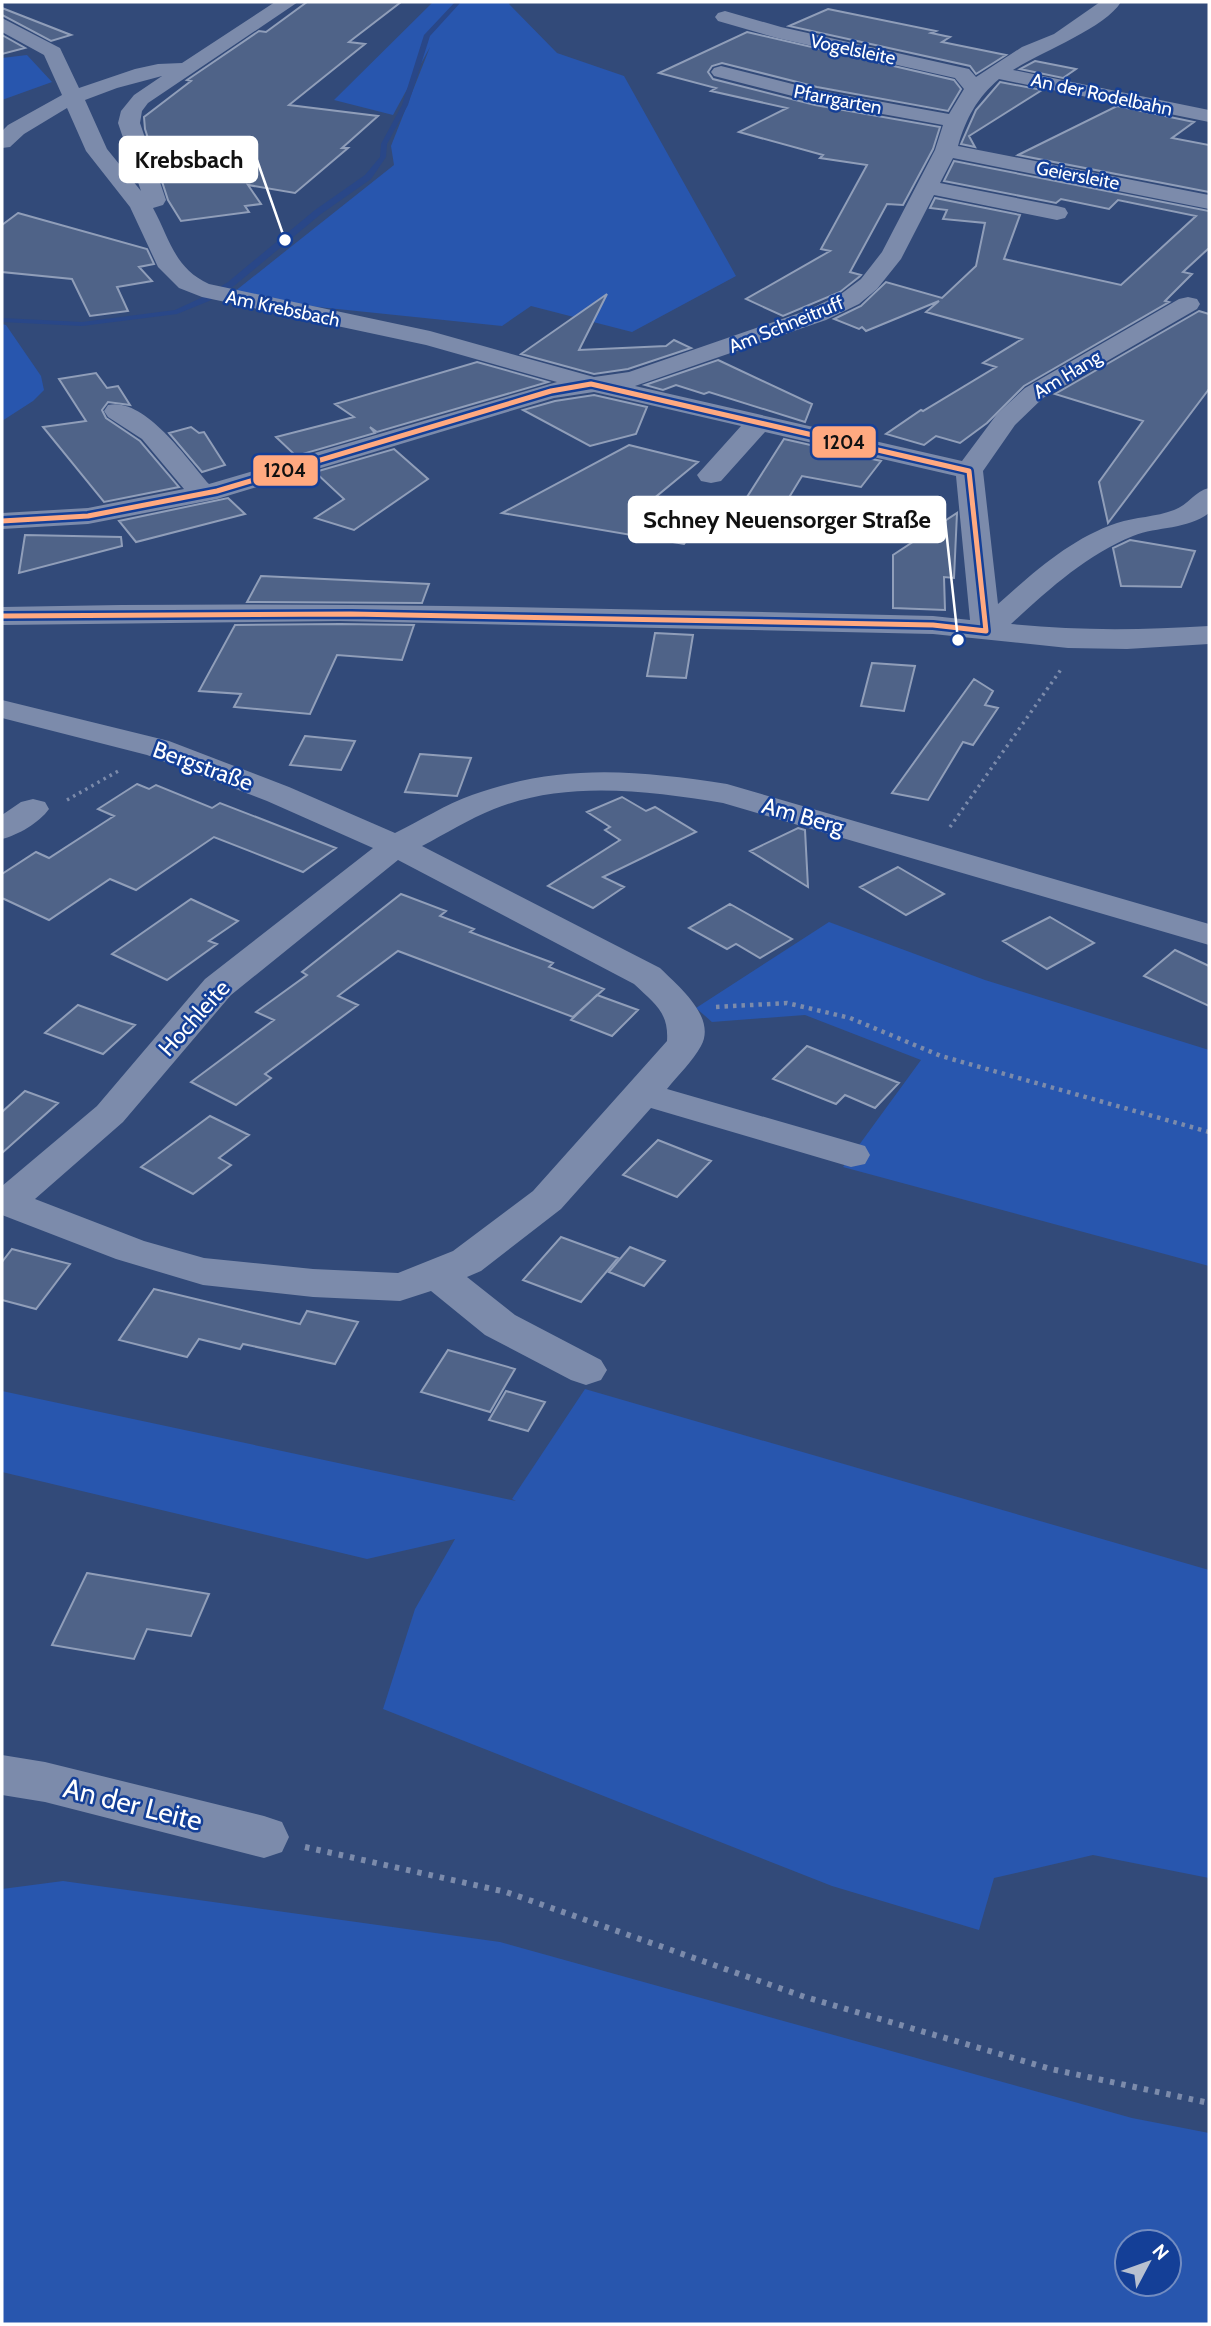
<svg xmlns="http://www.w3.org/2000/svg" width="1211" height="2326" font-family="Cabin,sans-serif">
<style>
.green{fill:#2856ae;fill-rule:evenodd}
.lines{fill:none;stroke-linecap:round;stroke-linejoin:round}
.stream{fill:#294788;fill-rule:evenodd}
.building{fill:#4f6388;stroke:#909eb9;stroke-width:2}
.path-far2{stroke:#7c8bab;stroke-width:3.5;stroke-dasharray:2.5 4.5;stroke-linecap:butt}
.path-far1{stroke:#7c8bab;stroke-width:4.5;stroke-dasharray:3.5 5;stroke-linecap:butt}
.path{stroke:#7c8bab;stroke-width:6;stroke-dasharray:4.5 7;stroke-linecap:butt}
.minor{fill:#7c8bab;fill-rule:evenodd}
.bus-1-casing{stroke:#143f97;stroke-width:10}
.bus-1{stroke:#ffa980;stroke-width:5}
.labels{text-anchor:middle;stroke-width:5;stroke-linejoin:round;paint-order:stroke}
.far-street-label{font-size:19px;fill:#fff;stroke:#143f97}
.street-label{font-size:23px;fill:#fff;stroke:#143f97}
.near-street-label{font-size:28px;fill:#fff;stroke:#143f97}
.leader{fill:none;stroke:#fff;stroke-width:2.5}
.callout-dot{fill:#fff;stroke:#143f97;stroke-width:2.5}
.callout{fill:#fff;stroke:#fff;stroke-width:2.5}
.callout-label{font-size:24px;text-anchor:middle;font-weight:bold;fill:#111}
.line-badge{stroke:#143f97;stroke-width:2.5}
.pale-badge-label{font-size:19px;text-anchor:middle;font-weight:bold;fill:#111}
</style>
<rect width="100%" height="100%" fill="#324a79"/>
<path class="green" d="M433 2H511L509 4 557 53 624 76 736 276 632 332 531 306 502 326 279 303 234 292 394 165 391 146 430 47 393 115 334 100Z
M27 55 52 82 2 100V58Z
M2 324 6 325 41 376 44 390 33 401 2 421Z
M829 922 985 980 1209 1050V1266L843 1167 921 1060 805 1015 712 1022 696 1008Z
M585 1389 1209 1570V1878L1093 1855 994 1878 979 1930 832 1886 383 1709 415 1609 455 1539 367 1559 2 1472V1391L516 1501 512 1499Z
M63 1881 500 1942 1132 2118 1209 2133V2324H2V1889ZM1127 2242H1169V2284H1127Z"/>
<g class="lines">
<path class="stream" d="M455 2H461L430 36 408 105 387 144 386 157 371 179 321 214 234 286 209 301 177 314 82 326 2 322V318L82 322 175 310 203 297 228 282 315 210 365 175 380 157 381 144 402 105 424 35Z"/>
</g>
<path class="building" d="M307 2H401L349 42 365 44 289 105 378 116 342 148H348L295 193 248 185 261 204 245 206 249 212 181 221 168 200 145 129 144 117 191 81 187 80 259 31 266 32Z
M2 8 71 35 51 41 2 15Z
M828 9 936 31 931 33 950 37 942 42 1006 55 976 74 970 66 789 26Z
M747 32 954 80 961 89 948 111 817 87 722 63 712 66 708 72 713 79 815 105 940 127 933 149 903 205 887 204 850 272 861 275 859 277 840 292 783 316 746 299 830 251 821 249 867 165 820 158 823 155 739 132 787 108 711 91 716 88 659 73Z
M2 35 25 48 2 54Z
M1035 61 1076 69 1063 78 1020 69Z
M1000 82 1042 90 969 136 975 147 961 144 976 110Z
M1117 106 1194 122 1172 138 1209 145V192L1018 155Z
M954 161 1209 211V248L1183 272 1192 274 1165 301 1169 302 1024 386 987 423 960 443 936 436 924 445 886 434 921 410 923 411 996 367 983 363 1022 339 926 312 939 301 866 331 862 327 859 329 834 319 861 306 886 282 942 298 976 266 985 223 943 219 947 210 930 208 935 198 1020 215 1004 259 1121 285 1196 216 1118 200 1109 209 1061 199 1056 203 944 181Z
M18 213 147 249 154 264 139 267 152 281 117 287 128 311 90 316 72 279 2 272V225Z
M607 294 579 350 666 346 674 340 691 348 628 369 594 374 521 354Z
M1199 311 1209 314V389L1108 523 1099 482 1143 421 1055 394Z
M718 360 812 404 805 422 709 392 704 394 676 385 663 390 645 385Z
M477 362 548 382 377 432 370 427 375 433 296 456 276 437 354 417 335 404Z
M96 373 107 388 118 386 130 405 108 402 102 410 106 418 140 441 179 487 104 502 43 427 86 421 59 379Z
M594 395 647 407 636 434 590 446 523 410 555 401Z
M191 427 199 433 204 432 225 465 202 472 169 433Z
M784 439 881 461 861 487 802 476 779 514 740 508Z
M629 445 698 462 652 500 709 510 684 544 502 513Z
M394 449 428 479 354 530 315 518 344 499 315 472Z
M228 498 245 514 136 542 119 521Z
M957 513 954 578 944 577 945 610 893 608V555Z
M25 535 121 537 122 546 19 573Z
M1130 540 1195 551 1181 587 1121 586 1113 548Z
M261 576 429 584 422 603 247 602Z
M340 624 414 625 402 660 337 655 310 714 234 707 241 694 199 691 235 625Z
M655 633 693 635 686 678 647 676Z
M872 663 915 666 904 711 861 706Z
M974 679 993 691 985 705 998 708 973 745 963 742 928 800 892 793Z
M305 736 355 741 341 770 290 765Z
M420 754 471 758 457 796 405 792Z
M137 784 149 789 156 785 212 808 220 803 336 848 303 872 214 837 136 890 110 879 49 920 2 898V874L36 852 49 858 114 816 98 809Z
M622 797 646 811 655 807 696 832 603 877 624 887 593 908 548 886 620 840 605 830 610 827 587 812Z
M798 828 805 830 808 887 750 851Z
M898 867 944 894 906 915 860 887Z
M401 894 446 911 440 916 474 929 470 932 553 963 549 967 604 989 573 1017 398 951 338 996 358 1005 265 1074 271 1078 236 1105 191 1082 274 1020 256 1012 307 975 302 972Z
M191 899 238 921 209 941 217 944 167 980 112 954Z
M730 904 792 939 760 958 736 944 727 949 689 928Z
M1050 917 1094 943 1047 969 1003 941Z
M1175 950 1209 966V1006L1144 976Z
M597 995 638 1010 612 1036 571 1020Z
M78 1005 122 1021 135 1025 103 1054 45 1033Z
M807 1046 899 1083 875 1108 845 1095 836 1104 773 1079Z
M25 1091 58 1103 2 1153V1112Z
M210 1116 249 1135 219 1158 231 1165 193 1194 141 1167Z
M658 1140 711 1161 677 1197 623 1175Z
M561 1237 618 1258 581 1302 523 1280Z
M630 1247 665 1261 644 1286 609 1272Z
M12 1249 70 1264 36 1309 2 1300V1262Z
M154 1289 300 1324 307 1311 358 1322 335 1364 243 1344 240 1349 199 1339 187 1357 119 1340Z
M448 1350 515 1369 490 1412 421 1392Z
M506 1391 545 1402 528 1431 489 1420Z
M87 1573 209 1594 191 1636 147 1629 134 1659 52 1645Z"/>
<g class="lines">
<path class="path-far2" d="M67 800 120 770
M950 827 1062 668"/>
<path class="path-far1" d="M716 1007 787 1003 850 1018 941 1056 1209 1132"/>
<path class="path" d="M305 1847 506 1892 805 1997 1051 2069 1209 2103"/>
<path class="minor" d="M275 2H298L148 103 142 111 140 123 166 200 163 205 153 208C170 239 174 268 209 284L430 331 594 377 629 372 808 310 841 294 861 279 882 252 935 150 943 125 816 102 714 76 711 72 714 68 721 66 816 90 949 114 964 89 955 78 777 38 718 21 715 17 718 13 725 11 781 27 969 69 976 77 1022 47 1054 34 1100 2H1121C1105 28 1041 52 1013 70L1209 110V122L999 79C977 98 966 118 958 146L1209 195V209L953 158 940 183 1057 206 1065 208 1068 213 1065 218 1057 220 934 195 901 259 877 289 859 304 826 320 635 386 962 461 997 414 1025 388 1179 299 1188 297 1197 299 1200 304 1197 309 1043 398 1015 425 983 471 998 604C1033 573 1071 538 1117 523 1135 517 1156 517 1174 510 1188 505 1195 491 1209 488V513C1187 530 1158 526 1133 536 1086 555 1047 591 1011 624 1078 631 1142 630 1209 626V644L1127 649 1068 648 933 634 340 621 2 625V607C312 600 623 609 933 616L970 620 956 476 765 432 721 481 711 483 701 481 697 475 741 426 594 392 554 398 217 499 88 524 2 529V513L88 508 184 489 142 439 108 417 104 411 108 405C144 396 188 460 209 484L557 382 426 345 202 297 179 288 158 267 130 207 86 151 67 108 24 134 10 147 2 148V131L8 125 62 95 44 55 2 32V18L60 48 79 88 135 69 158 64 182 63ZM162 76 134 95 121 111 118 123 141 191 107 149 85 100 117 88Z
M2 700 169 741 289 787 395 833C420 821 446 804 472 795 561 763 636 770 727 784L1209 924V945L723 803C648 791 567 780 494 809 469 819 445 834 422 846L660 968C678 986 717 1017 701 1046 693 1061 678 1075 667 1089L865 1146 870 1155 865 1164 851 1167 651 1108 561 1209 481 1271 467 1277 515 1315 601 1360 607 1370 601 1380 586 1385 571 1380 485 1335 431 1291 400 1301 313 1297 203 1285 116 1259 2 1215V1186L97 1106 205 979 373 848 267 801 147 755 2 718ZM398 860 634 984C654 1003 669 1012 667 1041L533 1191 453 1251 398 1273 313 1269 204 1258 144 1241 35 1199 123 1122 231 995Z
M33 799 45 802 49 809C39 823 18 835 2 839V815L21 802Z
M2 1755 45 1762 264 1816 282 1822 289 1837 282 1852 264 1858 45 1802 2 1795Z"/>
<g class="bus-1-casing">
<path id="bus-1" d="M2 521 88 516 217 491 551 391 591 384 969 471 986 631
M2 616 351 614 933 625 986 631"/>
</g>
<use href="#bus-1" class="bus-1"/>
</g>
<g class="labels">
<g class="far-street-label">
<text transform="translate(853 49) rotate(12)" y="7">Vogelsleite</text>
<text transform="translate(1102 94) rotate(12)" y="7">An der Rodelbahn</text>
<text transform="translate(838 99) rotate(11)" y="7">Pfarrgarten</text>
<text transform="translate(1078 175) rotate(11)" y="7">Geiersleite</text>
<text transform="translate(283 308) rotate(12)" y="7">Am Krebsbach</text>
<text transform="translate(786 324) rotate(-22)" y="7">Am Schneitruff</text>
<text transform="translate(1067 374) rotate(-31)" y="7">Am Hang</text>
</g>
<g class="street-label">
<text transform="translate(203 766) rotate(20)" y="8">Bergstraße</text>
<text transform="translate(803 816) rotate(16)" y="8">Am Berg</text>
<text transform="translate(194 1018) rotate(-48)" y="8">Hochleite</text>
</g>
<g class="near-street-label">
<text transform="translate(133 1804) rotate(14)" y="10">An der Leite</text>
</g>
</g>
<path class="leader" d="M285 240L257 160M958 640L945 520"/>
<g class="callout-dot">
<circle cx="285" cy="240" r="7"/>
<circle cx="958" cy="640" r="7"/>
</g>
<g class="callout">
<rect x="120" y="137" width="137" height="45" rx="7"/>
<rect x="629" y="497" width="316" height="45" rx="7"/>
</g>
<g class="callout-label">
<text x="189" y="168">Krebsbach</text>
<text x="787" y="528">Schney Neuensorger Straße</text>
</g>
<g class="line-badge">
<rect x="811" y="425" width="66" height="34" rx="7" fill="#ffa980"/>
<rect x="252" y="454" width="67" height="33" rx="7" fill="#ffa980"/>
</g>
<g class="pale-badge-label">
<text x="844" y="449">1204</text>
<text x="285" y="477">1204</text>
</g>
<rect width="1211" height="2326" fill="none" stroke="#ffffff" stroke-width="7"/>
<g transform="translate(1148 2263) rotate(49)"><circle r="33" fill="#143f97" stroke="#728cc1" stroke-width="2"/>
<path d="M0-5L12 26L0 18L-12 26Z" fill="#b7c0d0"/>
<text y="-10" font-size="19" font-weight="bold" text-anchor="middle" fill="#ffffff">N</text>
</g>
</svg>
